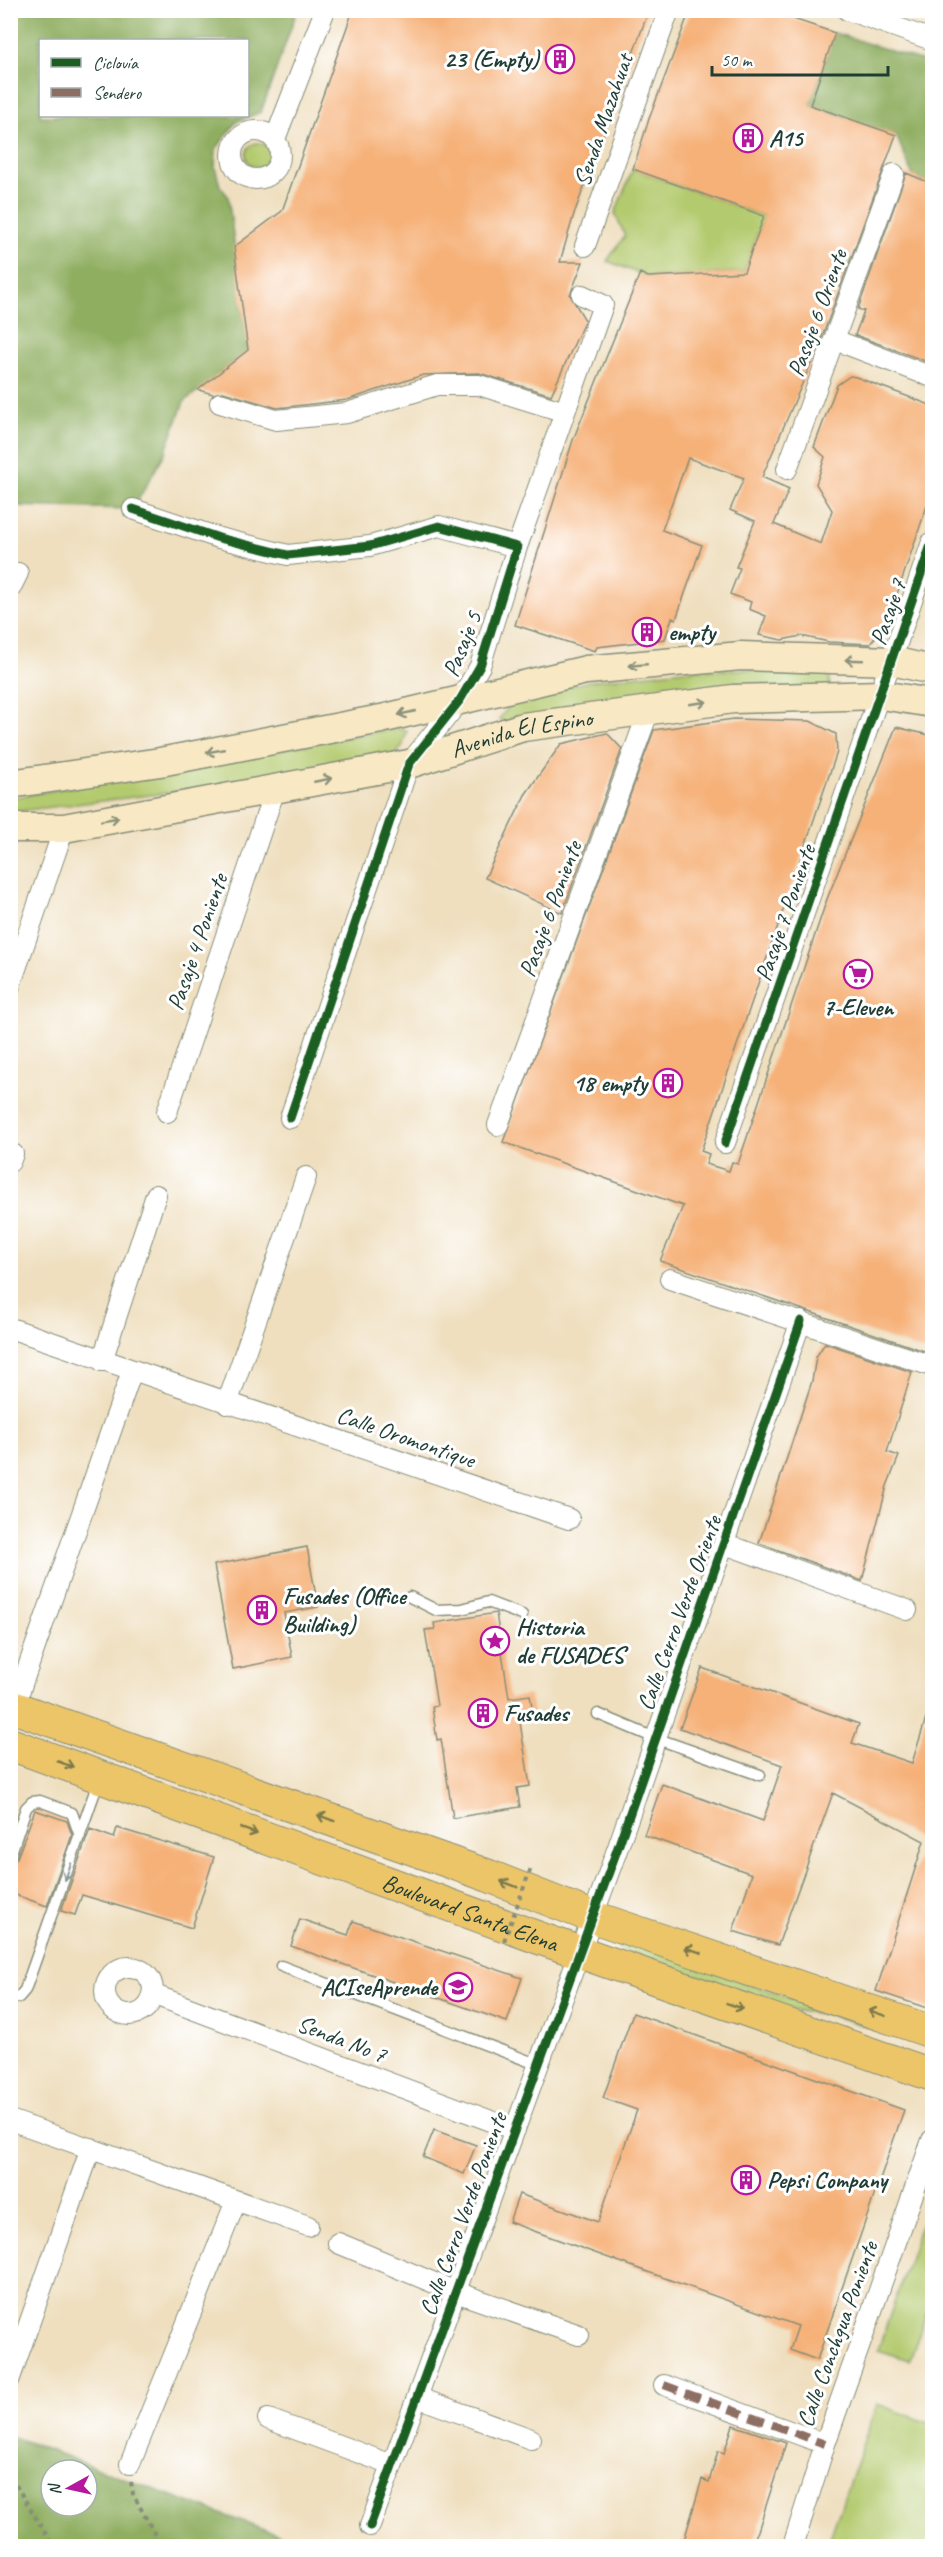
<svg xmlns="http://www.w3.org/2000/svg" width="943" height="2557" font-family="Caveat,sans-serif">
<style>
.green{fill:#b4ca6e;stroke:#6a8451;stroke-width:1.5}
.forest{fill:#8fae61;stroke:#57764a;stroke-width:1.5;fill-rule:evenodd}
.building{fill:#f6b178}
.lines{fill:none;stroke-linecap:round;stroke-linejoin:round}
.lane-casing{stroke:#878e7a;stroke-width:13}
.street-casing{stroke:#878e7a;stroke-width:22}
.secondary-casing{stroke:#878e7a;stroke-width:31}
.primary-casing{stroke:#878e7a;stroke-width:34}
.path{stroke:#878e7a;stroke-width:4;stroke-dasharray:4.5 4.5;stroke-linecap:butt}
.lane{stroke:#fff;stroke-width:10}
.street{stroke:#fff;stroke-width:20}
.secondary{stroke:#f8e8c3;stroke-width:28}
.primary{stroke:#edc569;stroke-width:32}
.path-bridge{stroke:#878e7a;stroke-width:4;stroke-dasharray:4.5 4.5;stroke-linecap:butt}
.quiet{stroke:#8d6e63;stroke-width:8;stroke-dasharray:15 8;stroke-linecap:butt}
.cycleway-casing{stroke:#fff;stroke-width:13}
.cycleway{stroke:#1b5e20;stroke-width:9}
.oneway{stroke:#8c927c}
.oneway2{stroke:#7c7a4c}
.oneway3{stroke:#8f9e9a}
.labels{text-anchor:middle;stroke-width:6;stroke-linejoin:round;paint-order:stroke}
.poi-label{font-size:24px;font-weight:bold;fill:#1f3d34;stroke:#fff;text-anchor:start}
.street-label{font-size:24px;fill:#1f3d34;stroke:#fff}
</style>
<rect width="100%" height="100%" fill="#fff"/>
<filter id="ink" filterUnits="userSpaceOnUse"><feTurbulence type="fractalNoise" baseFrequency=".0167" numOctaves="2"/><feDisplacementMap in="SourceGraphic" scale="12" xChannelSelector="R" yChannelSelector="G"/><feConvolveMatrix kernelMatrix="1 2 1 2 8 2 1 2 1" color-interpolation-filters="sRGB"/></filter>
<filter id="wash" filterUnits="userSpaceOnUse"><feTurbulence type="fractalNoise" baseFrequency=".008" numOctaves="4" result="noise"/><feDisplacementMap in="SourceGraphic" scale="24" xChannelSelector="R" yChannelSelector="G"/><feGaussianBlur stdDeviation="1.35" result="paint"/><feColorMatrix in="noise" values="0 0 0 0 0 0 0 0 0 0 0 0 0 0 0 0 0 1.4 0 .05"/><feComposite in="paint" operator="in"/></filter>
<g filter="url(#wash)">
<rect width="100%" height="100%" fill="#efdfbf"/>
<path class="green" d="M246 155a12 12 0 1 1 24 0a12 12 0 1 1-24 0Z
M633 169 764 216 744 272 648 277 607 261 625 236 615 213Z
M829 669 830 694 506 724 499 719 510 705 540 693 590 681 684 670Z
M397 728 407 731 402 747 393 757 208 788 11 812 10 798Z
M621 1940 911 2040 826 2014 796 2011 618 1948Z
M932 2193V2297L910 2360 878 2350Z
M877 2404 932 2424V2546H827Z"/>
<path class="forest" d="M11 11H297L261 112 236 122 216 149 215 167 220 186 228 196 248 350 184 402 165 453 133 509 11 506ZM40 40H248V116H40Z
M835 33 932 64V184L913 176 896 135 810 105Z
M10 2436H11L307 2546H11ZM51 2470H87V2506H51Z"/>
<g id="blocks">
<path class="building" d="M353 10H649L574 214 560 262H583L570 295 585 320 551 395 479 373 423 375 347 400 277 408 223 392 213 394 198 390 248 350 234 247 282 211Z
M690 10H767L835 33 810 105 896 135 821 340 762 477 789 489 774 524 821 544 832 510 816 484 825 457 814 447 837 385 850 376 856 377 933 406V488L888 621 870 644 829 642 801 636 782 640 759 635 766 616 749 609 751 602 730 594 740 568 736 567 755 521 730 510 744 478 688 458 662 530 702 545 676 619 672 618 665 639 597 647 595 651 515 625 573 440 640 273 648 277 744 272 764 216 633 169 649 119Z
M906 173 933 184V364L855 335 864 311 858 309Z
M734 719 810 721 836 734 837 752 701 1151 709 1154 706 1164 729 1171 732 1162 738 1164 827 899 896 727 933 736V1354L660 1261 683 1206 503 1142 654 730Z
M607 733 622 749 562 913 485 878 525 795 561 744Z
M825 1343 912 1372 887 1452 899 1456 887 1486 862 1581 759 1543 812 1381 816 1357Z
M307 1547 318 1607 284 1613 292 1657 233 1669 214 1565Z
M496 1613 509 1698 530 1695 534 1719 520 1722 530 1786 517 1788 520 1807 453 1818 441 1739 437 1740 432 1707 437 1706 425 1630 435 1629 434 1623Z
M702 1668 859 1724 852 1743 912 1763 928 1712 933 1713V2010L876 1991 924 1841 833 1793 778 1945 733 1931 752 1874 644 1835 662 1784 763 1821 782 1765 680 1728Z
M35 1810 67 1821 72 1835 47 1906 10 1893V1863L17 1858Z
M117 1828 214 1857 192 1928 82 1895 75 1915 61 1911 90 1829 114 1838Z
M300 1919 348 1935 353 1921 522 1978 507 2022 291 1946Z
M633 2013 904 2110 817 2360 790 2350 798 2326 509 2222 519 2194 598 2222 637 2110 603 2098Z
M434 2130 476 2145 464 2174 423 2157Z
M733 2425 786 2443 758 2531 750 2547H682L702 2479 709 2482 718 2451 724 2453Z"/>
</g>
</g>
<g filter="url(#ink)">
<use href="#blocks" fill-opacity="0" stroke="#878e7a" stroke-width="1.5"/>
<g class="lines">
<g class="lane-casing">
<path id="lane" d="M410 1597 436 1610 462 1609 488 1602 522 1615
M598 1714 655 1738 760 1775
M10 1856 26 1808 32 1802 40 1801 72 1813 80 1836
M281 1966 539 2065
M10 1999 19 1997 25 1990 99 1780"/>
</g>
<g class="street-casing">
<path id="street" d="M847 10 932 40
M232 155a24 24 0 1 1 48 0a24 24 0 1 1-48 0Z
M275 139 325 10
M585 246 669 10
M835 340 932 377
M220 403 276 420 347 413 437 385H479L565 412
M787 469 894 174
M133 509 219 538 288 555 370 546 439 526 517 547 480 666 460 700 409 764 290 1118
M517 547 603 305 582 295
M10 589 18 573
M10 986 64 828
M167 1112 275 789
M498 1125 649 710
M725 1143 932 542
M10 1162 13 1154
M670 1279 932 1366
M10 1328 569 1519
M102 1361 156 1195
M227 1404 306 1177
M725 1544 907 1610
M14 1707 132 1371
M105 1991a24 24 0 1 1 48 0a24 24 0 1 1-48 0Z
M152 1994 515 2130
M10 2120 308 2226
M338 2243 456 2292 579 2335
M10 2378 91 2148
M664 2385 825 2444
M417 2397 531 2439
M268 2419 392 2465
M130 2464 236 2201
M370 2526 617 1850 801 1321
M793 2546 825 2444 932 2140"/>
</g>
<g class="secondary-casing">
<g id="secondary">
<path d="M10 784 160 762 381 719 586 670 741 656 892 661 932 670"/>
<path id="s1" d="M10 828H64L409 764 523 727 733 699 881 695 932 703"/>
</g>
</g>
<g class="primary-casing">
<g id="primary">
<path d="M10 1706 489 1876 593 1917 932 2032"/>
<path id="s2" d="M10 1744 539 1938 932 2075"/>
</g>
</g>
<path class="path" d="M10 2468 14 2482 53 2546
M131 2482 133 2494 161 2546"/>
<use href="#lane" class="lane"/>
<use href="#street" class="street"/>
<use href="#secondary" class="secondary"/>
<use href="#primary" class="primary"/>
<path class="path-bridge" d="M504 1941 531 1868"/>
<path class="quiet" d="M664 2385 825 2444"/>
<g class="cycleway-casing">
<path id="cycleway" d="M133 509 219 538 288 555 370 546 439 526 517 547 480 666 460 700 409 764 290 1118
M725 1143 932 542
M370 2526 617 1850 801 1321"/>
</g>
<use href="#cycleway" class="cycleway"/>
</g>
<defs><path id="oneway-shaft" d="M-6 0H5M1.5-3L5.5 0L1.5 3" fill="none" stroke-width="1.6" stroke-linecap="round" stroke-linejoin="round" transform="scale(1.5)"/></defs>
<g class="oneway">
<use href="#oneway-shaft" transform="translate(854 660) rotate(-178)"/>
<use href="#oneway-shaft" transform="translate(638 665) rotate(175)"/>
<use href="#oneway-shaft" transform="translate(698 703) rotate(-8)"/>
<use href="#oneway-shaft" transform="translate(407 713) rotate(167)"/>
<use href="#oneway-shaft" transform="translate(215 751) rotate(169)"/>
<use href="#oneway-shaft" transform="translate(323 780) rotate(-11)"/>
<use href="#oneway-shaft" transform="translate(110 819) rotate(-10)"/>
</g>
<g class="oneway2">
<use href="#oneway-shaft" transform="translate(65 1764) rotate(20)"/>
<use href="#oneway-shaft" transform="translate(326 1818) rotate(-160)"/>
<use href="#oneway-shaft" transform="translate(249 1831) rotate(20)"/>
<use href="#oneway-shaft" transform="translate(509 1884) rotate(-159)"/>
<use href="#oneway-shaft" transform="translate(693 1950) rotate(-162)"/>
<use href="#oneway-shaft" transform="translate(735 2006) rotate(19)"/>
<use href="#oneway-shaft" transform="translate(877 2013) rotate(-161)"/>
</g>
<use class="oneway3" href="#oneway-shaft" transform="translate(68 1872) rotate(110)"/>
</g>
<defs>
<g id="building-ring" transform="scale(1.5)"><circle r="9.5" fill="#fff" stroke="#b5179e" stroke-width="1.5"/><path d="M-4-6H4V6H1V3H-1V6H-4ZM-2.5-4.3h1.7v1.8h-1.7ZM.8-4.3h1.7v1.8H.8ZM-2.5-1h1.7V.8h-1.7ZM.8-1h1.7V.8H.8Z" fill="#b5179e"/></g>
<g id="supermarket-ring" transform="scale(1.5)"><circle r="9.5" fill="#fff" stroke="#b5179e" stroke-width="1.5"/><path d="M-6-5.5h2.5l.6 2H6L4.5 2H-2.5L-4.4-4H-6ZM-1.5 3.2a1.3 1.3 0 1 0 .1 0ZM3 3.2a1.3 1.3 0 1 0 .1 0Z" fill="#b5179e"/></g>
<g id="sight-ring" transform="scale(1.5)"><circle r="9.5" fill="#fff" stroke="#b5179e" stroke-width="1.5"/><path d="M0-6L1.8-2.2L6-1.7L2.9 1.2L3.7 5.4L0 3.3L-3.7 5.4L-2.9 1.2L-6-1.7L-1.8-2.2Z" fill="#b5179e"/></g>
<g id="school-ring" transform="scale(1.5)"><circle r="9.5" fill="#fff" stroke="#b5179e" stroke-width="1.5"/><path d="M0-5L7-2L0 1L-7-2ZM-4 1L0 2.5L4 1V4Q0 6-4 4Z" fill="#b5179e"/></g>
</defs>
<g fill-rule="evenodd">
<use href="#building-ring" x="560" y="59"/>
<use href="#building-ring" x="748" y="138"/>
<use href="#building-ring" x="647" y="632"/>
<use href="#supermarket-ring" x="858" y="974"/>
<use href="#building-ring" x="668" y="1083"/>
<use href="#building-ring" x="262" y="1610"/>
<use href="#sight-ring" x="495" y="1641"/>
<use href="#building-ring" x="483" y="1713"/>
<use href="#school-ring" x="458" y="1987"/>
<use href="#building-ring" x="746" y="2180"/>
</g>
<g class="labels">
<g class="poi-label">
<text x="539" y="67" text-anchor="end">23 (Empty)</text>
<text x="769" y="146">A15</text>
<text x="668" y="640">empty</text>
<text x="858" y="1015" text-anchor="middle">7-Eleven</text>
<text x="647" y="1091" text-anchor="end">18 empty</text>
<text x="283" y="1604">Fusades (Office<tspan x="283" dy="28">Building)</tspan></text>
<text x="516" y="1635">Historia<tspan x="516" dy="28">de FUSADES</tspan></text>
<text x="504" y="1721">Fusades</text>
<text x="437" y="1995" text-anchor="end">ACIseAprende</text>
<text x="767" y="2188">Pepsi Company</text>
</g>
<g class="street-label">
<text transform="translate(603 120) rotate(-71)" y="8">Senda Mazahuat</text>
<text transform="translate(817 313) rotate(-70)" y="8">Pasaje 6 Oriente</text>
<text transform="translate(888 612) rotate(-71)" y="8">Pasaje 7</text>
<text transform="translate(462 644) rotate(-68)" y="8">Pasaje 5</text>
<text dy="8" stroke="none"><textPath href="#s1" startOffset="522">Avenida El Espino</textPath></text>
<text transform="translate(550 909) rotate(-70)" y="8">Pasaje 6 Poniente</text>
<text transform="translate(785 913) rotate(-71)" y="8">Pasaje 7 Poniente</text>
<text transform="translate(197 942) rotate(-71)" y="8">Pasaje 4 Poniente</text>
<text transform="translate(406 1437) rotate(19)" y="8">Calle Oromontique</text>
<text transform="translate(679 1613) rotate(-70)" y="8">Calle Cerro Verde Oriente</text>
<text dy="8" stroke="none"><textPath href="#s2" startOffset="490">Boulevard Santa Elena</textPath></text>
<text transform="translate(342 2039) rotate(21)" y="8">Senda No 7</text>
<text transform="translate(463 2214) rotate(-70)" y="8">Calle Cerro Verde Poniente</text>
<text transform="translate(837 2334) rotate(-70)" y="8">Calle Conchgua Poniente</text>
</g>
</g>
<rect width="943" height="2557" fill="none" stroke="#fff" stroke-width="36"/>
<rect x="39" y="39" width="210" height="78" fill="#ffffff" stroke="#a5b1ae" stroke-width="1.5"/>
<rect x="51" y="58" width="30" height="9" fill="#1b5e20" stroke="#a5b1ae" stroke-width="1.5"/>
<text x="93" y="69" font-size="18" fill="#1f3d34">Ciclovía</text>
<rect x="51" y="88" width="30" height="9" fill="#8d6e63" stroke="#a5b1ae" stroke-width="1.5"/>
<text x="93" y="99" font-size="18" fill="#1f3d34">Sendero</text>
<g transform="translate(69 2488) rotate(262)"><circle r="28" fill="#ffffff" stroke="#a5b1ae" stroke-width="1.5"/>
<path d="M0-4.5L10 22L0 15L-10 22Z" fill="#b5179e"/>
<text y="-9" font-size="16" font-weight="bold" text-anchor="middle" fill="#1f3d34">N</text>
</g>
<path d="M712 66v9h176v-9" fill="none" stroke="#1f3d34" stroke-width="3"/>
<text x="721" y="66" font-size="18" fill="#1f3d34" stroke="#ffffff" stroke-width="4.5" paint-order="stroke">50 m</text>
</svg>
